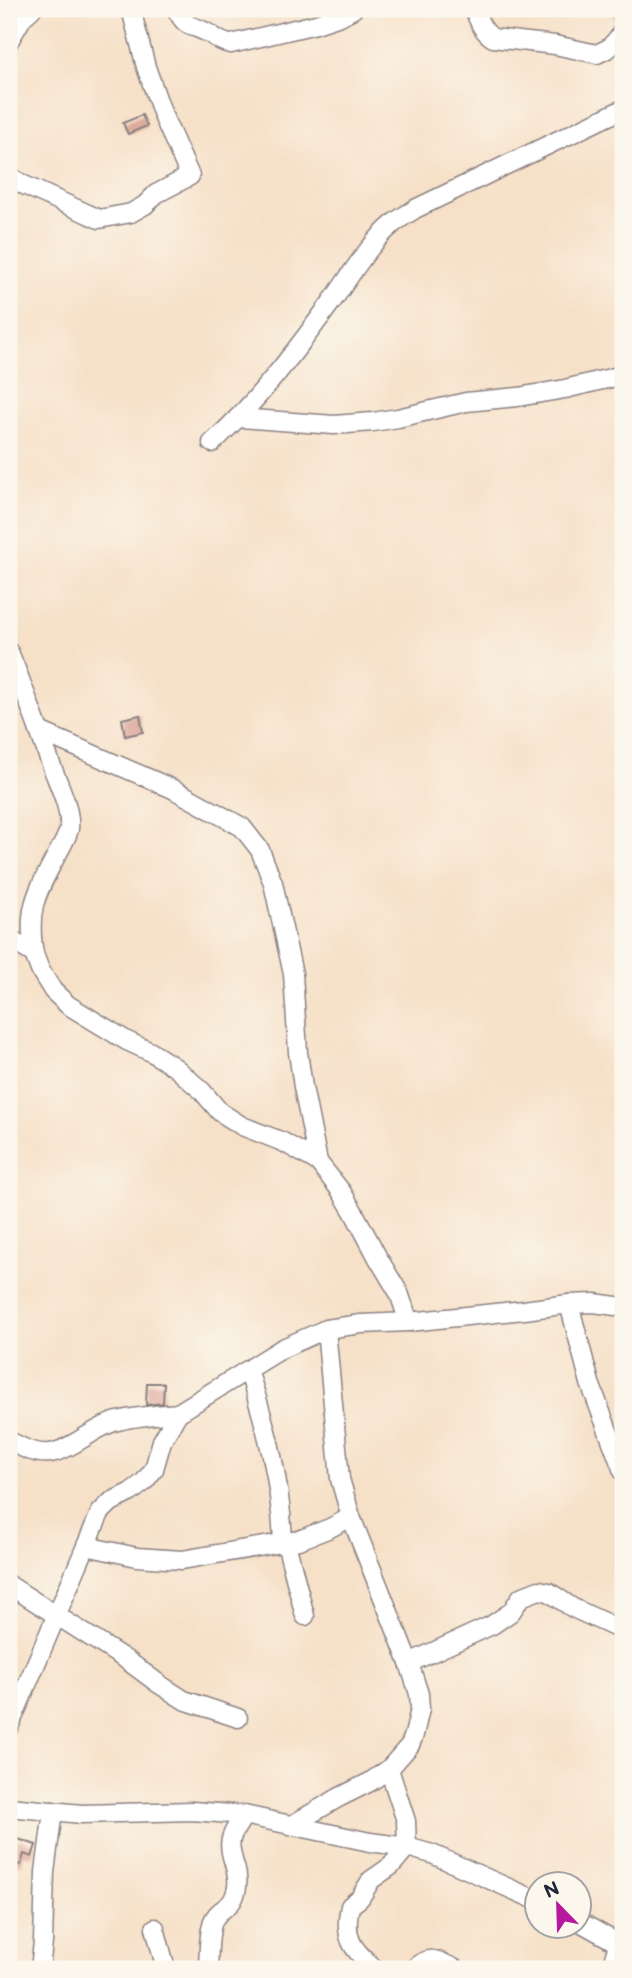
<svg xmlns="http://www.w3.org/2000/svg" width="632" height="1978" viewBox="0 0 632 1978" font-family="'Balsamiq Sans',sans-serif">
<rect width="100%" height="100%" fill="#fbf7ec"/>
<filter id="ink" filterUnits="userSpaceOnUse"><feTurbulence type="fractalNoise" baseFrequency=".0143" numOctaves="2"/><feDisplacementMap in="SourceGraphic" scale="14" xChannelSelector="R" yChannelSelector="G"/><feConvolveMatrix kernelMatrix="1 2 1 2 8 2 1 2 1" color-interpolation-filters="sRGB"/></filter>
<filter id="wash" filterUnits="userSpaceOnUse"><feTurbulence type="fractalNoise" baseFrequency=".00686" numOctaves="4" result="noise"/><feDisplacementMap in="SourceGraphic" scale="28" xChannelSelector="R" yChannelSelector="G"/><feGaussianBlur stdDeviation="1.57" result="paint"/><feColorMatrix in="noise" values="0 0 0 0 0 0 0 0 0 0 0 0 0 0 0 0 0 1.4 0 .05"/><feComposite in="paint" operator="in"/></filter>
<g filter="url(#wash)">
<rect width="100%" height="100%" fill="#f6e0c7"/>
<g id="blocks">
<g fill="#daa193">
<polygon points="142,115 147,126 128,134 123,123"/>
<polygon points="140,715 143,732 125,736 122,719"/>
<polygon points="147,1383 164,1383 163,1403 146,1405"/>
<polygon points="18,1839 36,1845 32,1857 24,1854 21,1865 10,1862"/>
</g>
</g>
</g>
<g filter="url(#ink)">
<use href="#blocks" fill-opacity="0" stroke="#8c8181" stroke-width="2"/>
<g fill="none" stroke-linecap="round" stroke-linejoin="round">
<defs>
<g id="minor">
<path d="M176,9c11,20 12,14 30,23 9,4 14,11 25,12l85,-20 24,-8 13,-7"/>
<path d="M474,9c5,12 8,22 19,29l62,7 42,9 12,-6 10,-11 4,-7"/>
<polyline points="620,9 623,19"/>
<polyline points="9,41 23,17 32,9"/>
<polyline points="9,176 24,185 99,219 131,213 145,205 156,194 190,176 164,118 146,67 131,9"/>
<polyline points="240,418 334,425 373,422 398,418 466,402 518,397 565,389 623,375"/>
<path d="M212,443c45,-41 82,-90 118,-139 20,-27 37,-58 63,-80 7,-6 15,-10 22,-15l208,-100"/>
<path d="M9,652c16,38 29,76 43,115 7,18 19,42 17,62 -2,9 -9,20 -14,29 -20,38 -28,52 -21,96"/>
<polyline points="39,731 173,789 242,827 260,850 273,883 293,974 298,1052 303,1087 318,1162"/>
<polyline points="9,939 34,954 40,970 53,991 68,1005 127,1041 151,1052 176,1068 202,1091 220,1112 242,1126 283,1142 318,1162 341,1191 353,1211 378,1258 399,1293 409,1322"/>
<polyline points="569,1304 590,1383 623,1471"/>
<path d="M248,1370c19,58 33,112 35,174"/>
<path d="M9,1441c12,6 27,14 41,12 21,-3 42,-24 64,-31 20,-6 43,-7 64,-9"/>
<polyline points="286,1543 305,1616"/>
<polyline points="86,1546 137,1557 182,1560 299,1540 330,1528 351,1517"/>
<polyline points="9,1585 128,1661 159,1684 184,1700 238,1718"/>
<polyline points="409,1663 492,1625 511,1612 521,1597 539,1590 549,1592 573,1608 623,1631"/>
<polyline points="9,1727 100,1513 111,1502 131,1492 144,1482 154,1469 162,1441 178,1413 283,1348 326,1329 361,1324 409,1322 524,1310 569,1304 594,1303 623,1307"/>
<polyline points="9,1807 82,1814 192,1811 244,1815 370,1842 407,1847 432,1854 538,1901"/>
<polyline points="290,1826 338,1798 370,1782 389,1769 410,1745 414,1735 420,1709 419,1694 409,1663 351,1517 340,1479 326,1329"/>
<polyline points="580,1922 623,1946"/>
<polyline points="155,1928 166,1969"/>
<polyline points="40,1969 43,1942 45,1872 53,1811"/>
<path d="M208,1969c1,-15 0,-34 5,-48 7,-16 20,-10 24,-34 3,-17 -10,-33 -6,-48 2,-9 9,-16 13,-24"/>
<path d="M375,1969c-23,-20 -32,-31 -25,-63l10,-8 11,-18 20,-14 16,-19 -1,-26 -17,-52"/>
<path d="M413,1969c17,-15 24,-9 42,0"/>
<polyline points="611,1969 618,1944"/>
</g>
</defs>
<use href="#minor" stroke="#8c8181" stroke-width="21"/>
<use href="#minor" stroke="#fff" stroke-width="18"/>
</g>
</g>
<rect width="632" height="1978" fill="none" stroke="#fbf7ec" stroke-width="35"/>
<g transform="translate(558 1905) rotate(337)"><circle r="33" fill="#fbf7ec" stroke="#a4a2a5" stroke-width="2"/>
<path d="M0-5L12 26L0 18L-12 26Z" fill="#b5179e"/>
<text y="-10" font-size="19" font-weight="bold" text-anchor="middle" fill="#22223b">N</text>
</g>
</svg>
